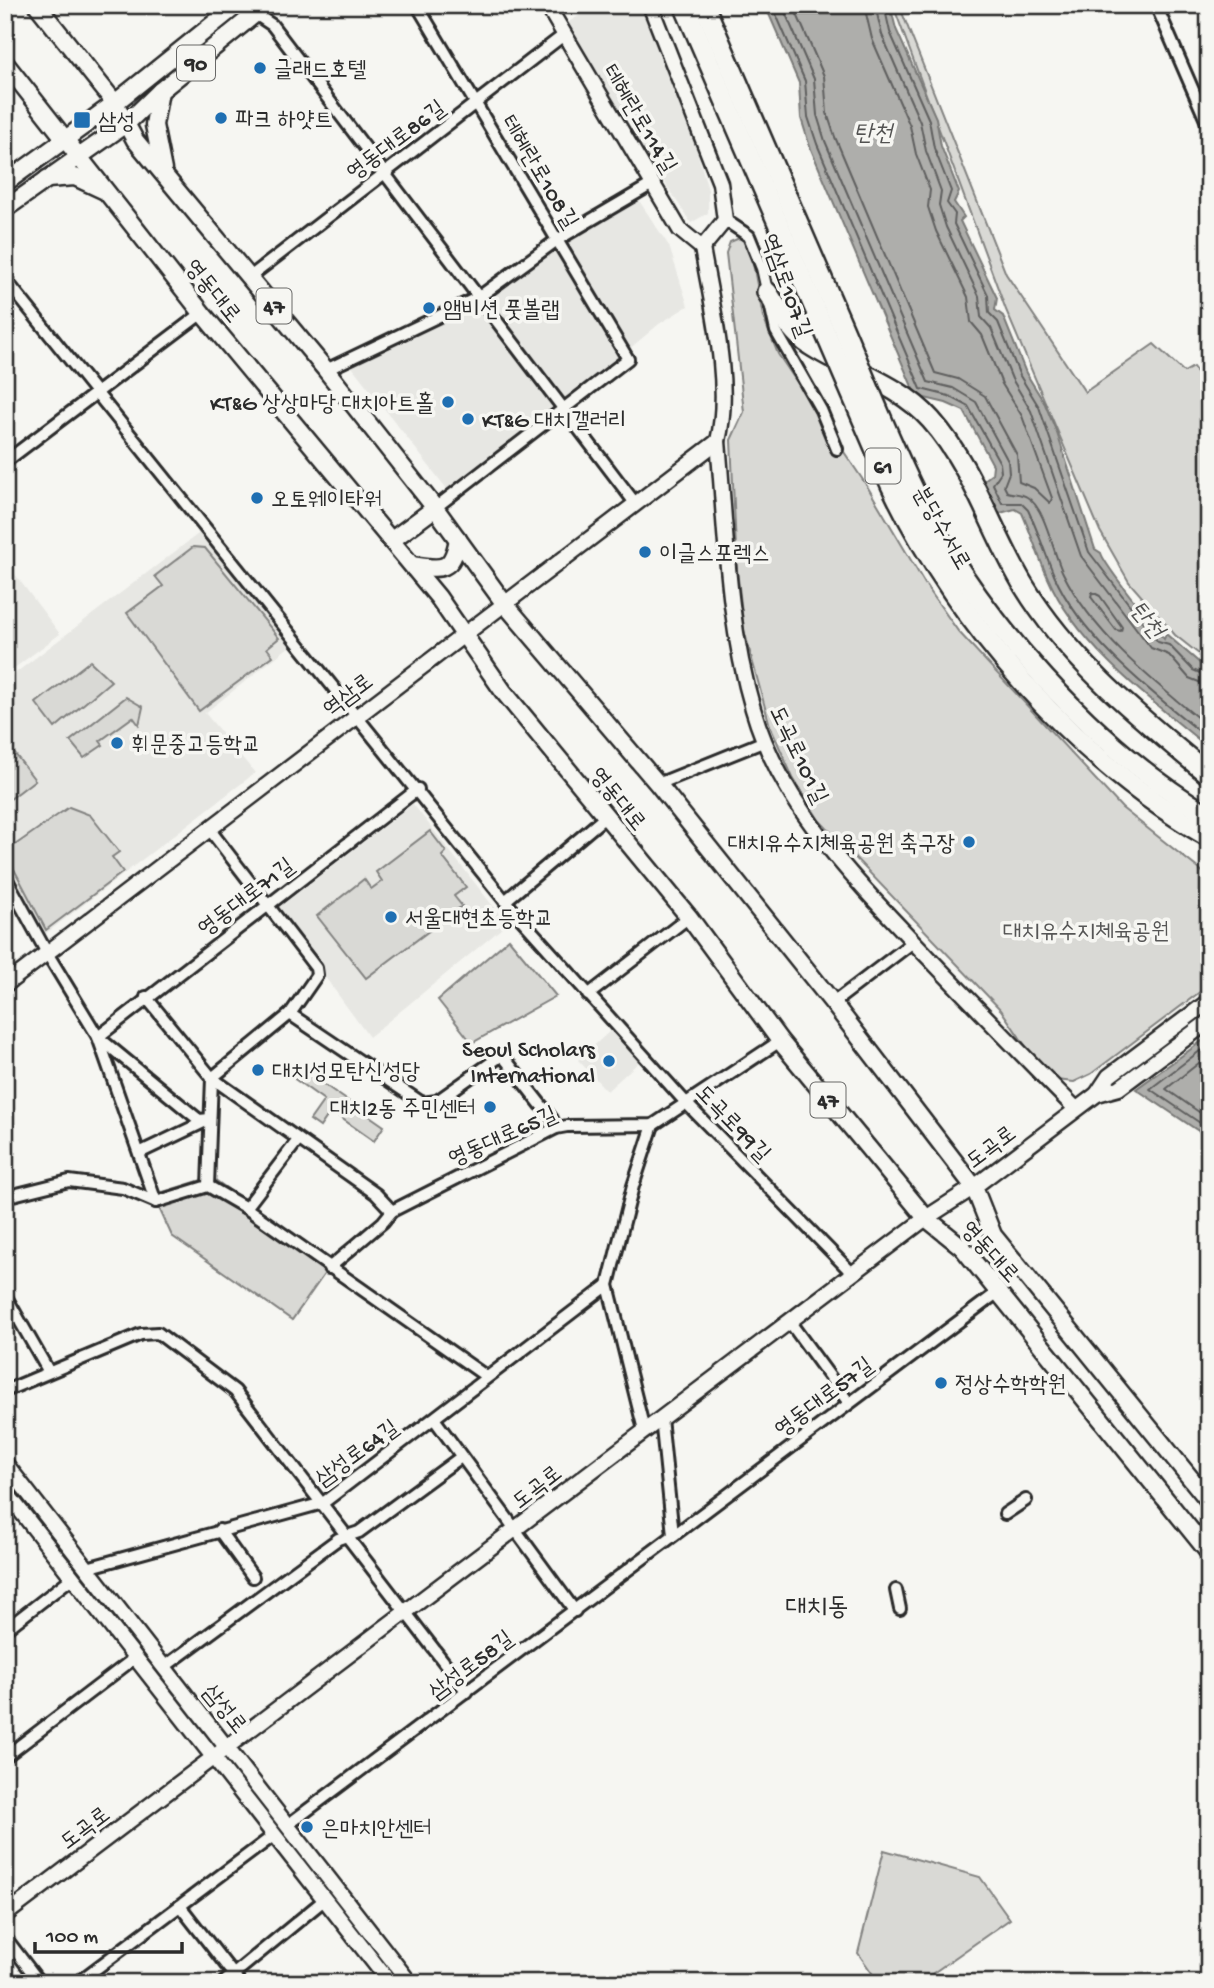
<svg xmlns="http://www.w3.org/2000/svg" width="1214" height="1988" viewBox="0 0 1214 1988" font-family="'Gochi Hand','Poor Story',sans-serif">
<rect width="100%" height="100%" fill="#f6f6f2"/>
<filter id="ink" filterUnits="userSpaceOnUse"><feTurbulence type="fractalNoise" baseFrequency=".0143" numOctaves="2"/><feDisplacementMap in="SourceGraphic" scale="14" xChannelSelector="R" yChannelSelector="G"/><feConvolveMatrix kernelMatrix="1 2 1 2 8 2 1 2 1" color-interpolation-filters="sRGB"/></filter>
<g filter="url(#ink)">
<g fill="#e7e7e3">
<polygon points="597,5 647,5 679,87 708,190 708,213 691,223 611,100 567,23"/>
<polygon points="638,199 669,246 688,306 659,324 628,350 565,246 567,240"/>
<polygon points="551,250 558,250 621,354 617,364 569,402 561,401 487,300"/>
<polygon points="473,309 481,313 551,404 551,412 447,489 349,363 462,310"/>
<polygon points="202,531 290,646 205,713 255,773 44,935 5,861 5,681"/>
<polygon points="5,561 60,634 5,675"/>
<polygon points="413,804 507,924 369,1037 276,910"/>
<polygon points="610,1031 639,1062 607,1091 578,1060"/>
</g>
<g fill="#d9d9d5" stroke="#828280" stroke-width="2">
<polygon points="893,5 899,5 1006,274 1085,392 1154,344 1184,372 1193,367 1209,388 1209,662 1175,635 1129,582 1100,531 1006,310"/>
<polygon points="742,237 749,242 763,317 778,354 867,486 925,584 958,631 1122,808 1209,877 1209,985 1091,1074 1074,1082 1056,1080 1029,1051 1001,1010 819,820 793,778 770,726 744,630 737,570 731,440 744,412 726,253 730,242"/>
<polygon points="193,547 205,548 279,638 267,648 273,656 199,711 127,613 163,586 155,576"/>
<polygon points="90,661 111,681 55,728 36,703"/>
<polygon points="126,697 143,707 139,725 133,717 100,741 103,745 84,758 70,741"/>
<polygon points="5,741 35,780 5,803"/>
<polygon points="69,807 90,815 119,852 112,857 123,872 46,930 5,852"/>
<polygon points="430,831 446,852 442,856 466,887 454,896 462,906 366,978 317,916 364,879 371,889 382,881 376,872"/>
<polygon points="509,939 556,996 472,1043 438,1000"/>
<polygon points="296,1065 384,1126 374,1141 331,1111 320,1127 310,1120 324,1100 289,1075"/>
<polygon points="211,1177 332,1263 292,1320 172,1236 153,1195"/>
<polygon points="884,1850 980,1877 1010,1919 919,1983 879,1983 858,1953"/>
</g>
<g fill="#aeaeab" stroke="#7a7a78" stroke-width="2">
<path d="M765,5h125l6,24 40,89 5,28 18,46 -5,10 10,15 -4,4 37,77 -2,12 8,6 23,57 19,31 12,29 38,116 6,4c4,14 50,69 63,86l2,-5 43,37v77c-56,-46 -132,-102 -161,-170 -10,-21 -16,-43 -26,-65l-7,-4 -15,4 -17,-32 9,-7 1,-9 -29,-54 -18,-8 -30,-7 -106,-249 -9,-29 -2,-35z"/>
<polygon points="1209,1036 1209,1138 1136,1089"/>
</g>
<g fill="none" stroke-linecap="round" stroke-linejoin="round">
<g stroke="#5f5f5e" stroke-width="2">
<path d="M772,5l33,76 3,36 9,27 104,245 28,7 19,10 32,57 1,9 -8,12 9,19h19l7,7c10,21 17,43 26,65 28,65 101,120 155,164"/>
<path d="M782,5l32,74 3,36 8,26 103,241 25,6 23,14 32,59 1,12 -5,13 3,6c6,2 14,1 20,5 19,11 26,57 36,76 31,63 92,110 146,154"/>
<polyline points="793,5 824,76 827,113 835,137 935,373 958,379 985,396 1017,455 1019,482 1034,488 1050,503 1052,498 1022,416 1002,384 982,335 971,322 968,297 936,231 928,207 930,190 916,154 910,126 872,39 864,5"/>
<polyline points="875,5 882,35 920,122 926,151 941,191 939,205 946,227 979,296 981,317 991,328 1012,379 1031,411 1081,556 1151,648 1169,655 1189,678 1209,686"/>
<polyline points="884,5 890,32 929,120 934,148 951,191 947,203 955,214 954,224 988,295 989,313 998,322 1020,376 1039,407 1089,552 1158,642 1169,645 1193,670 1209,677"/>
<polygon points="1092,592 1100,596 1122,627 1121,631 1116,630 1091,597"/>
<polyline points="1209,1044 1150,1089 1209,1129"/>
<polyline points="1209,1055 1166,1089 1209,1119"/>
</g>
<defs>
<g id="street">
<polyline points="417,5 628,359 435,508"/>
<polyline points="1156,5 1209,127"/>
<polyline points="257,15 272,25 635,503"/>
<polyline points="725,220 749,236 762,268 776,331 821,410 837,449"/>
<polyline points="250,277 565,34"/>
<polyline points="5,279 505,901 688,1105 853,1274"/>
<polyline points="326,370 479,297 557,240 654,183"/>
<polyline points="5,462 202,313"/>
<polyline points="658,784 765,741"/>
<polyline points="5,876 47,953 98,1037 156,1202"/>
<polyline points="505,901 605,817"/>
<polyline points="588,995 689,917"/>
<polyline points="146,997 212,1078 376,1194 392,1211"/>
<polyline points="833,1003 913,942"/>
<polyline points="290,1014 422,1103 437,1101 502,1055 552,1119 556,1128"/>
<polyline points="210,1119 199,1120 98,1037 418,789"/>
<polyline points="139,1153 208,1120"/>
<polyline points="208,1186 212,1078 290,1014 317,975 316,968 210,830"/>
<polyline points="5,1197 69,1181 123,1188 156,1202 208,1186 246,1208 487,1377"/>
<polyline points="246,1208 298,1140"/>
<polyline points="329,1268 383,1222 392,1211 556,1128 567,1126 653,1125 780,1041"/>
<polyline points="5,1295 49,1372"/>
<polyline points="789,1321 849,1403"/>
<polyline points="5,1391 141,1334 158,1333 235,1391 467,1692"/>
<polyline points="661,1418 673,1535"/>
<polyline points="435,1420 575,1611"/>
<polyline points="644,1430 608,1285 633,1186 653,1125"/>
<polyline points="1005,1514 1026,1500"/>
<polyline points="219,1530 253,1577"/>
<polyline points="87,1568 323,1503 608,1285"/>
<polyline points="896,1590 900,1609"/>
<polyline points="5,1630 73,1577"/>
<polyline points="163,1668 338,1539 359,1532 461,1457"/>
<polyline points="5,1757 136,1657"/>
<polyline points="289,1824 998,1292"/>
<polyline points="180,1906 240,1983"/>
<polyline points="5,1937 40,1983"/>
<polyline points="77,1983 273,1836"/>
<polyline points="223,1983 324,1900"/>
</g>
<g id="secondary">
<polyline points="547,5 680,230 702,248"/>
<polyline points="650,5 720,183 725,220 702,248"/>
<path d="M702,248c10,58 30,136 16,193 8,91 9,180 35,268 29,100 105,174 175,248 49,51 98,102 148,152"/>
<polyline points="5,985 718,441"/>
<polyline points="1097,1094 1109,1076 1209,1001"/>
<polyline points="5,1463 410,1983"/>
<polyline points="5,1491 390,1983"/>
<polyline points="5,1915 926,1218 974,1187 1097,1094 1119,1088 1209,1021"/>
</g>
<g id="primary">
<polyline points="37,5 115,103 135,140 326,370 435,508 504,603 658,784 833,1003 974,1187 993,1235 1209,1501"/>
<polyline points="5,63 202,313 438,597 503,691 689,917 780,1041 926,1218 962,1247 1209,1553"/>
<polyline points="160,91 154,125 163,170"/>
<polyline points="47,179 75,177 105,191"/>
<polyline points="5,183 115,103 237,5"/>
<polyline points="5,209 127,123 160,91 266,5"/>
<polyline points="392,540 435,508"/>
<path d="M412,565c30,5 40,7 46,-26"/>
<polyline points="1207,1983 1209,1982"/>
</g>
<path id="highway" d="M767,292c12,18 24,40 43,53 40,26 88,38 121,75 42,47 61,113 93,166 47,77 117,132 185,189"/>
</defs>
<use href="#street" stroke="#2b2b2b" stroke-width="16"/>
<use href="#secondary" stroke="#2b2b2b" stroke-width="19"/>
<use href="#primary" stroke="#2b2b2b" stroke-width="21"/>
<use href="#highway" stroke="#2b2b2b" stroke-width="24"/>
<use href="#street" stroke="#f6f6f2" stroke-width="10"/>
<use href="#secondary" stroke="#f6f6f2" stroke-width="14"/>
<use href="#primary" stroke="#f6f6f2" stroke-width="16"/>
<use href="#highway" stroke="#f6f6f2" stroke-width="19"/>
<defs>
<g id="highway-bridge">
<path d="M684,5l207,480c65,137 185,276 318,352"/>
<path d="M704,5c44,102 88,204 132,306 28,64 53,131 85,194 62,118 173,242 288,311"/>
</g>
</defs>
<use href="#highway-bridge" stroke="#2b2b2b" stroke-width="24" stroke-linecap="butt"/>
<use href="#highway-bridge" stroke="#f6f6f2" stroke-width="19"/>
</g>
</g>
<g fill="#1f6fb2" stroke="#f6f6f2" stroke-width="2.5">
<circle cx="260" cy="68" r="7"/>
<circle cx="221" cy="118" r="7"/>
<rect x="73" y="111" width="18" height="18" rx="3.5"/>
<circle cx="429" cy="308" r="7"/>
<circle cx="448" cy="402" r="7"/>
<circle cx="468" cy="419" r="7"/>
<circle cx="257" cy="498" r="7"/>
<circle cx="645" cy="552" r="7"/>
<circle cx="117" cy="743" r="7"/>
<circle cx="969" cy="842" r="7"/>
<circle cx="391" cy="917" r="7"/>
<circle cx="609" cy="1061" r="7"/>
<circle cx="258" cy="1070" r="7"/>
<circle cx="490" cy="1107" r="7"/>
<circle cx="941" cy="1383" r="7"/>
<circle cx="307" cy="1827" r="7"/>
</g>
<g text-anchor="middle" stroke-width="7" stroke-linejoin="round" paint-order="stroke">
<g fill="#f6f6f2" stroke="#686867" stroke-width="2">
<rect x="177" y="45.5" width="38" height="35" rx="5"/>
<rect x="256.5" y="288.5" width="35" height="35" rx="5"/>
<rect x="865.5" y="448.5" width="35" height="35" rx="5"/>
<rect x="810.5" y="1082.5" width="35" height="35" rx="5"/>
</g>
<g font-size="21" font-weight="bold" fill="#2b2b2b">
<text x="196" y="70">90</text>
<text x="274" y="313">47</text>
<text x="883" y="473">61</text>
<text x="828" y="1107">47</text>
</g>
<g font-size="23" fill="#2b2b2b" stroke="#f6f6f2" text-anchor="start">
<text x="274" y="76">글래드호텔</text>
<text x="235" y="126">파크 하얏트</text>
<text x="98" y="128">삼성</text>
<text x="443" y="316">앰비션 풋볼랩</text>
<text x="434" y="410" text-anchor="end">KT&amp;G 상상마당 대치아트홀</text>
<text x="482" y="427">KT&amp;G 대치갤러리</text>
<text x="271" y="506">오토웨이타워</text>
<text x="659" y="560">이글스포렉스</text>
<text x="131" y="751">휘문중고등학교</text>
<text x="955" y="850" text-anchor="end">대치유수지체육공원 축구장</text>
<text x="405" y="925">서울대현초등학교</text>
<text x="595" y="1056" text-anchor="end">Seoul Scholars<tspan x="595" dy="26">International</tspan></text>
<text x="272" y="1078">대치성모탄신성당</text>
<text x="476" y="1115" text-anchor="end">대치2동 주민센터</text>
<text x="955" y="1391">정상수학학원</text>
<text x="321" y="1835">은마치안센터</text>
</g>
<g font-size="23" fill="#2b2b2b" stroke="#f6f6f2">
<text transform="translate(641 118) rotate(59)" y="8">테헤란로114길</text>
<text transform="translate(395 139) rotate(-37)" y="8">영동대로86길</text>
<text transform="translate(541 171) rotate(59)" y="8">테헤란로108길</text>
<text transform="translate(788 285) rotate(70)" y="8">역삼로107길</text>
<text transform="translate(214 290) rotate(51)" y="8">영동대로</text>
<text transform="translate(943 527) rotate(60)" y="8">분당수서로</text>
<text transform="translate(347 694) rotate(-37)" y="8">역삼로</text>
<text transform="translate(800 754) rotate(64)" y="8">도곡로101길</text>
<text transform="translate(619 798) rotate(51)" y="8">영동대로</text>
<text transform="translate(245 896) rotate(-37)" y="8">영동대로71길</text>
<text transform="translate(734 1122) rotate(46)" y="8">도곡로99길</text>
<text transform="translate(502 1135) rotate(-24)" y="8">영동대로65길</text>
<text transform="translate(990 1146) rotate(-37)" y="8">도곡로</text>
<text transform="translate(991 1251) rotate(48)" y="8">영동대로</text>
<text transform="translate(823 1396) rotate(-37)" y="8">영동대로57길</text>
<text transform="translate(356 1452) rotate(-36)" y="8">삼성로64길</text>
<text transform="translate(536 1486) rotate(-38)" y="8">도곡로</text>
<text transform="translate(470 1664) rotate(-37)" y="8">삼성로58길</text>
<text transform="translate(226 1708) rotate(51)" y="8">삼성로</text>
<text transform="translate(84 1827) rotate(-37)" y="8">도곡로</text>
</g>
<g font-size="23" fill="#565656" stroke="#f6f6f2">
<text x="1086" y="938">대치유수지체육공원</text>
</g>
<g font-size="24" font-style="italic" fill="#525251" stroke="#f6f6f2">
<text x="873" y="140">탄천</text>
<text transform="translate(1148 619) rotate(50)" y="8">탄천</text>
</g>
<g font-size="26" fill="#2b2b2b" stroke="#f6f6f2">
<text x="817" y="1614">대치동</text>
</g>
</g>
<rect width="1214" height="1988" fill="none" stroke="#f6f6f2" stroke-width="28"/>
<rect x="14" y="14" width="1186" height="1960" fill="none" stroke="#2b2b2b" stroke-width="2.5" filter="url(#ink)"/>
<path d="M35 1942v10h147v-10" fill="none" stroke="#2b2b2b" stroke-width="3.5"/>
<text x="46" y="1942" font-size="21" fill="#2b2b2b" stroke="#f6f6f2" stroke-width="5" paint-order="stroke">100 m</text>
</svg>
